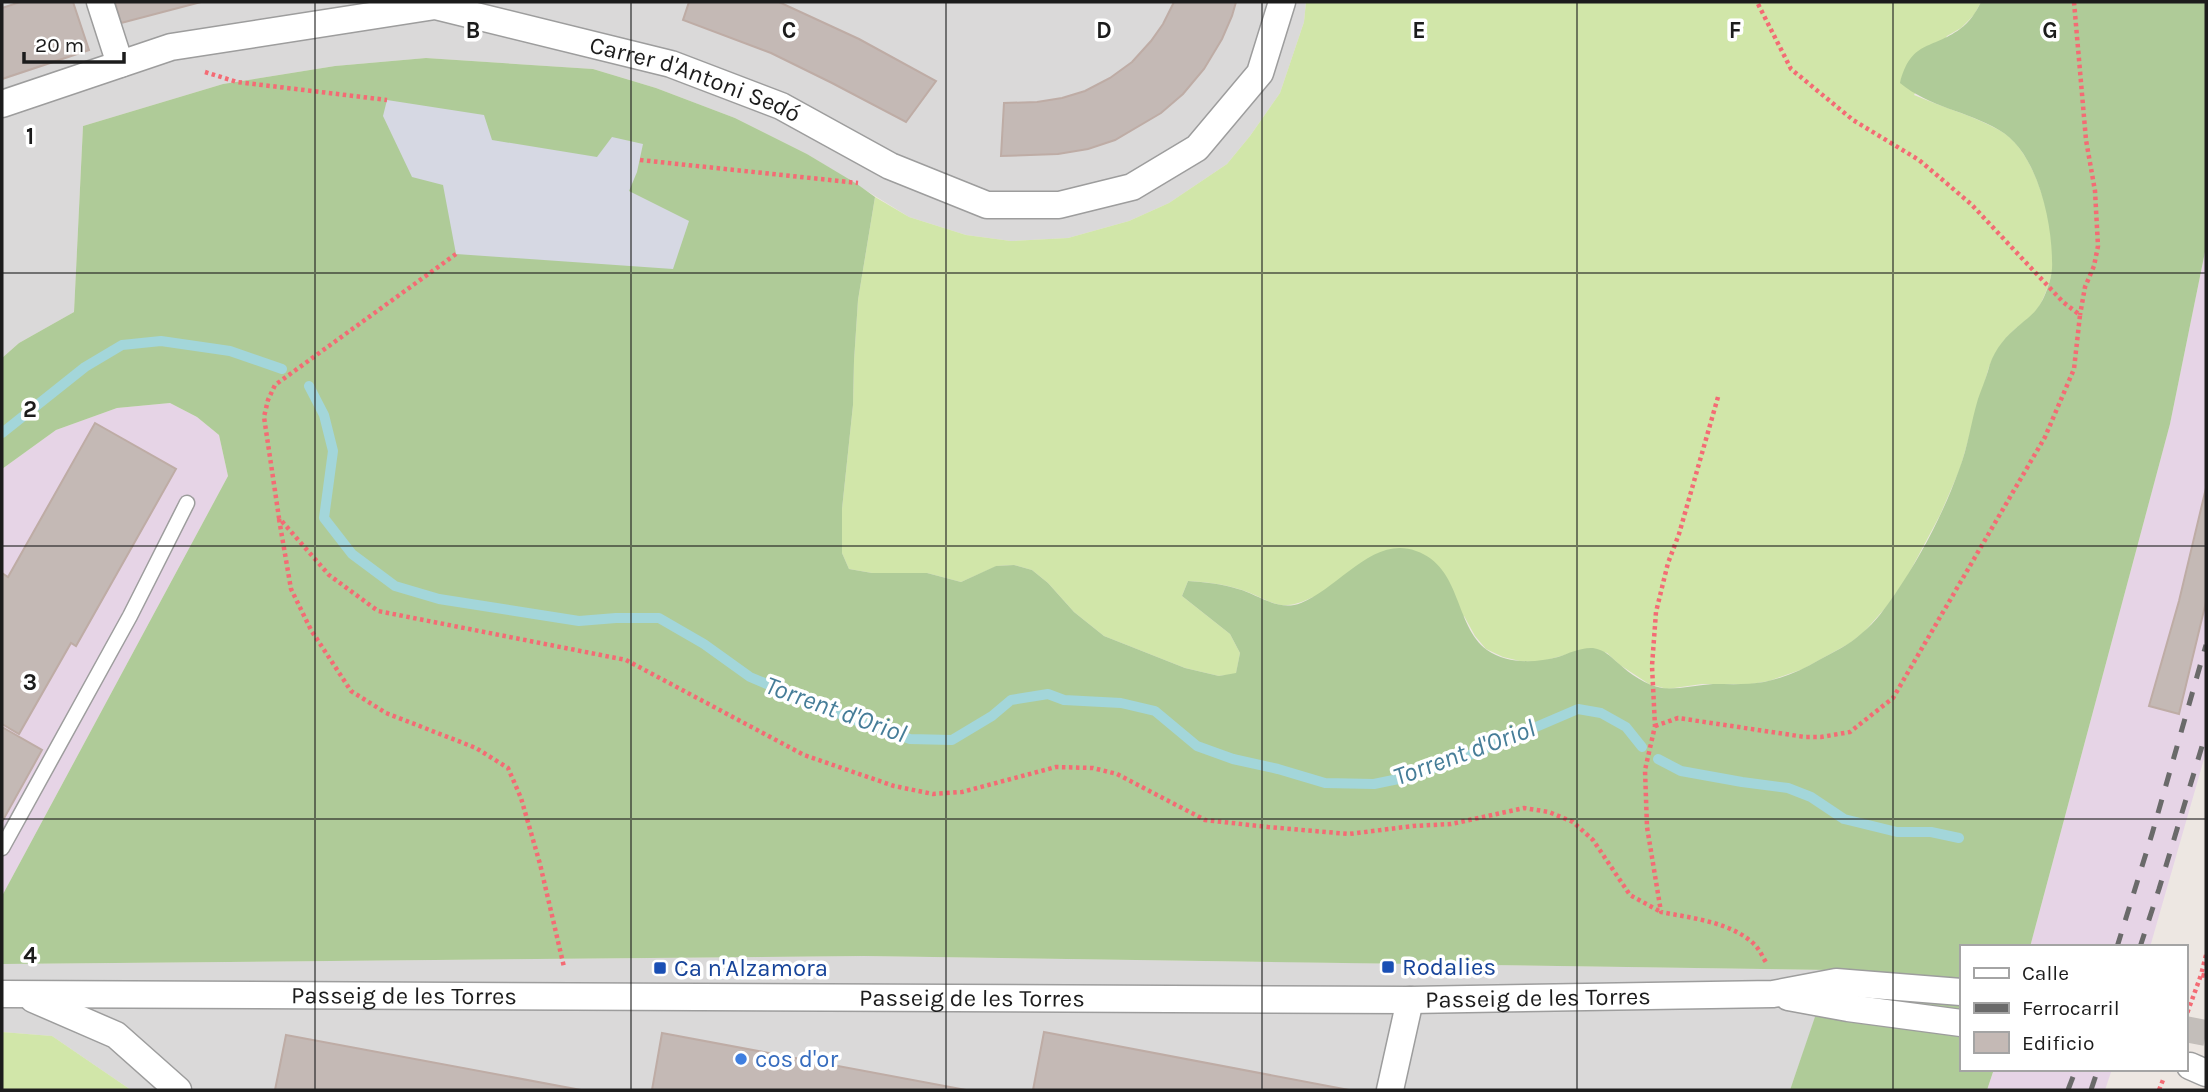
<svg xmlns="http://www.w3.org/2000/svg" width="2208" height="1092" viewBox="0 0 2208 1092" font-family="Karla,sans-serif">
<rect width="100%" height="100%" fill="#ede7e2"/>
<g fill="#dad9d9">
<polygon points="2,2 1306,2 1304,22 1280,93 1250,136 1227,164 1169,203 1129,221 1068,238 1011,241 966,235 909,217 807,154 735,118 656,88 593,69 426,58 335,66 223,84 83,126 74,312 19,343 2,358"/>
<polygon points="864,956 1832,970 1790,1090 131,1090 52,1036 2,1032 2,964"/>
</g>
<g fill="#e6d4e6">
<polygon points="2206,247 2206,752 2150,947 2030,947 2170,424"/>
<polygon points="170,403 197,417 219,435 228,476 2,896 2,469 56,430 117,408"/>
<polygon points="1994,1069 2112,1069 2105,1090 1987,1090"/>
</g>
<g fill="#d1e6a9">
<path d="M1306,2h675l-7,13 -13,13 -14,8 -33,59c28,12 58,20 85,35 37,19 56,96 54,135 -1,12 -6,25 -11,36 -8,17 -21,21 -33,34 -9,9 -15,20 -20,32l-29,102 -20,46 -33,62 -20,29 -23,26 -14,11 -47,26 -34,12 -17,3h-50l-35,5 -18,-5 -29,-19 -13,-12 -16,-5 -52,14 -19,-1 -17,-4 -17,-8 -11,-13 -11,-20 -151,-19c-35,17 -39,4 -71,-7 -18,-6 -36,-8 -54,-9l-6,15 48,38 10,19 -4,21 -17,2 -34,-8 -81,-32 -30,-24 -26,-29 -16,-13 -18,-5 -17,1 -36,16 -34,-9h-55l-23,-4 -7,-16v-44l11,-104 1,-44 4,-61 17,-103 34,20 57,18 45,6 57,-3 61,-17 40,-18 58,-39 23,-28 30,-43 24,-71z"/>
<polygon points="2,1032 52,1036 131,1090 2,1090"/>
</g>
<path fill="#afcb98" d="M1981,2h225v245l-36,177 -140,523h-69v122h33l-7,21h-197l41,-120 -967,-14 -862,8v-68l226,-420 -9,-41 -22,-18 -27,-14 -53,5 -61,22 -54,39v-111l17,-15 55,-31 9,-186 140,-42 112,-18 91,-8 167,11 63,19 79,30 72,36 50,30 18,13 -17,103 -4,61 -1,44 -11,104v44l7,16 23,4h55l34,9 35,-16 18,-1 18,5 16,13 26,29 30,24 81,32 34,8 17,-3 4,-20 -10,-19 -48,-38 6,-15c17,1 34,3 50,8 22,6 40,23 63,14 37,-14 72,-68 115,-52 46,16 38,74 71,99 20,14 48,13 71,7 11,-4 24,-10 35,-9 12,2 17,8 25,15 12,11 28,22 44,25 12,2 37,-3 51,-4 17,0 35,1 51,-2 20,-4 38,-12 55,-22 15,-8 30,-15 43,-27 14,-11 23,-25 33,-39 26,-38 48,-80 64,-124 9,-23 12,-48 19,-71 3,-9 7,-18 10,-28 4,-17 14,-31 27,-42 13,-12 21,-15 29,-32 5,-11 9,-24 8,-36 0,-40 -15,-110 -53,-131 -32,-19 -70,-23 -99,-47 11,-43 31,-33 60,-54 10,-7 16,-17 21,-27z"/>
<polygon fill="#d6d8e3" points="387,100 484,115 492,140 597,157 612,137 643,144 637,172 629,191 689,221 673,269 456,254 443,185 412,177 383,116"/>
<g fill="none" stroke-linecap="round" stroke-linejoin="round">
<g stroke="#a3d6da" stroke-width="10">
<polyline points="309,386 324,415 333,451 324,518 352,554 395,586 439,599 579,621 616,618 659,618 704,644 750,677 849,718 910,739 952,740 992,716 1011,700 1048,694 1064,700 1121,703 1155,711 1197,746 1233,759 1278,769 1325,783 1374,784 1408,777 1475,753 1578,709 1601,713 1626,727 1642,747"/>
<polyline points="2,433 85,367 122,345 161,341 230,351 282,369"/>
<polyline points="1658,759 1681,771 1742,782 1788,788 1811,797 1844,819 1897,832 1931,832 1959,838"/>
</g>
</g>
<g fill="#c4b9b5" stroke="#beaca5" stroke-width="2">
<polygon points="20,2 73,2 89,50 2,79 2,8"/>
<polygon points="115,2 201,2 121,23"/>
<polygon points="689,2 779,2 859,39 936,81 906,122 832,83 771,53 683,20"/>
<polygon points="1174,2 1236,2 1232,16 1222,39 1204,69 1183,94 1161,113 1115,140 1088,149 1058,154 1001,156 1004,103 1037,102 1062,98 1085,91 1110,78 1132,62 1151,41 1163,24"/>
<polygon points="95,423 176,469 76,646 71,643 19,734 2,724 2,573 8,577"/>
<polygon points="2206,488 2206,602 2179,714 2149,706 2179,601"/>
<polygon points="2,727 42,750 2,822"/>
<polygon points="1044,1032 1349,1090 1033,1090"/>
<polygon points="662,1033 966,1090 652,1090"/>
<polygon points="286,1035 581,1090 275,1090"/>
</g>
<g fill="none" stroke-linecap="round" stroke-linejoin="round">
<polyline stroke="#c3beba" stroke-width="26" stroke-dasharray="26 13" stroke-linecap="butt" points="2185,1029 2206,1033"/>
<defs>
<polyline id="lane" points="2,848 130,616 187,503"/>
<g id="street">
<polyline points="100,2 120,64"/>
<path id="s1" d="M2,104l169,-57 264,-41 236,58 110,42 109,60 97,39h72l73,-18 65,-39 63,-75 22,-71"/>
<path id="s2" d="M2,994l1408,6 363,-6 63,-12 125,10"/>
<polyline points="1788,997 1848,1008 1961,1023"/>
<polyline points="33,999 116,1035 178,1090"/>
<polyline points="2190,1066 2206,1073"/>
<polyline points="1390,1090 1410,1000"/>
</g>
</defs>
<use href="#lane" stroke="#9d9d9d" stroke-width="17"/>
<use href="#street" stroke="#9d9d9d" stroke-width="29"/>
<g stroke="#f46b74" stroke-width="4.5" stroke-dasharray="3.5 3.5" stroke-linecap="butt">
<polyline points="2074,2 2086,140 2095,191 2098,246 2094,266 2085,287 2080,315"/>
<polyline points="205,72 237,82 387,100"/>
<polyline points="640,160 858,183"/>
<polyline points="456,254 275,385 268,400 264,417 279,518 329,575 378,611 626,660 804,755 894,786 933,794 962,792 1056,767 1093,768 1117,774 1205,820 1268,827 1349,834 1413,826 1451,824 1524,808 1549,812 1573,822 1593,840 1630,895 1661,912"/>
<path d="M1718,397l-39,137 -11,29 -12,49 -4,54 3,60 -10,44 2,57 14,85c30,6 71,10 94,33 5,5 8,13 12,19"/>
<polyline points="279,519 291,589 311,630 351,691 386,713 476,748 508,768 521,798 540,864 564,967"/>
<polyline points="1655,726 1678,718 1805,737 1821,737 1850,732 1893,698 2045,437 2074,369 2080,315 2063,302 1971,204 1919,160 1853,120 1791,69 1757,2"/>
<polyline points="2206,955 2201,975 2206,976"/>
<polyline points="2185,1019 2201,975"/>
<polyline points="2159,1090 2163,1080"/>
</g>
<use href="#lane" stroke="#fff" stroke-width="14"/>
<use href="#street" stroke="#fff" stroke-width="26"/>
<g stroke="#6a6a6a" stroke-width="5" stroke-dasharray="14 14" stroke-linecap="butt">
<polyline points="2117,947 2152,834 2206,645"/>
<polyline points="2140,947 2159,889 2206,733"/>
<polyline points="2068,1090 2076,1069"/>
<polyline points="2091,1090 2098,1069"/>
</g>
</g>
<path fill="none" stroke="#1c1c1c" stroke-width="2" stroke-opacity="0.55" d="M315,2v1088M631,2v1088M946,2v1088M1262,2v1088M1577,2v1088M1893,2v1088M2,273h2204M2,546h2204M2,819h2204"/>
<g fill="#1a4fb4" stroke="#fff" stroke-width="2.5">
<rect x="1381" y="960" width="14" height="14" rx="3.5"/>
<rect x="653" y="961" width="14" height="14" rx="3.5"/>
</g>
<circle fill="#3f7fe0" stroke="#fff" stroke-width="2.5" cx="741" cy="1059" r="7"/>
<g text-anchor="middle" stroke-width="7" stroke-linejoin="round" paint-order="stroke">
<g font-size="24" fill="#1c1c1c" stroke="#fff">
<text dy="8" stroke="none"><textPath href="#s1" startOffset="716">Carrer d'Antoni Sedó</textPath></text>
<text dy="8" stroke="none"><textPath href="#s2" startOffset="402">Passeig de les Torres</textPath></text>
<text dy="8" stroke="none"><textPath href="#s2" startOffset="970">Passeig de les Torres</textPath></text>
<text dy="8" stroke="none"><textPath href="#s2" startOffset="1536">Passeig de les Torres</textPath></text>
</g>
<g font-size="24" fill="#164399" stroke="#fff" text-anchor="start">
<text x="1402" y="975">Rodalies</text>
<text x="674" y="976">Ca n'Alzamora</text>
</g>
<g font-size="24" fill="#366cbe" stroke="#fff" text-anchor="start">
<text x="755" y="1067">cos d'or</text>
</g>
<g font-size="26" font-style="italic" fill="#467d98" stroke="#fff">
<text transform="translate(836 709) rotate(20)" y="9">Torrent d'Oriol</text>
<text transform="translate(1464 752) rotate(-20)" y="9">Torrent d'Oriol</text>
</g>
</g>
<g font-size="23" text-anchor="middle" font-weight="bold" fill="#1c1c1c" stroke="#fff" stroke-width="7" stroke-linejoin="round" paint-order="stroke">
<text x="473" y="38">B</text>
<text x="789" y="38">C</text>
<text x="1104" y="38">D</text>
<text x="1419" y="38">E</text>
<text x="1735" y="38">F</text>
<text x="2050" y="38">G</text>
<text x="30" y="144">1</text>
<text x="30" y="417">2</text>
<text x="30" y="690">3</text>
<text x="30" y="963">4</text>
</g>
<rect width="2208" height="1092" fill="none" stroke="#1c1c1c" stroke-width="7"/>
<rect x="1960" y="945" width="228" height="126" fill="#ffffff" stroke="#a4a4a4" stroke-width="2"/>
<rect x="1974" y="968" width="35" height="10" fill="#ffffff" stroke="#a4a4a4" stroke-width="2"/>
<text x="2022" y="980" font-size="21" fill="#1c1c1c">Calle</text>
<rect x="1974" y="1003" width="35" height="10" fill="#6a6a6a" stroke="#a4a4a4" stroke-width="2"/>
<text x="2022" y="1015" font-size="21" fill="#1c1c1c">Ferrocarril</text>
<rect x="1974" y="1032" width="35" height="21" fill="#c4b9b5" stroke="#a4a4a4" stroke-width="2"/>
<text x="2022" y="1050" font-size="21" fill="#1c1c1c">Edificio</text>
<path d="M24 52v10h100v-10" fill="none" stroke="#1c1c1c" stroke-width="3.5"/>
<text x="35" y="52" font-size="21" fill="#1c1c1c" stroke="#ffffff" stroke-width="5" paint-order="stroke">20 m</text>
</svg>
